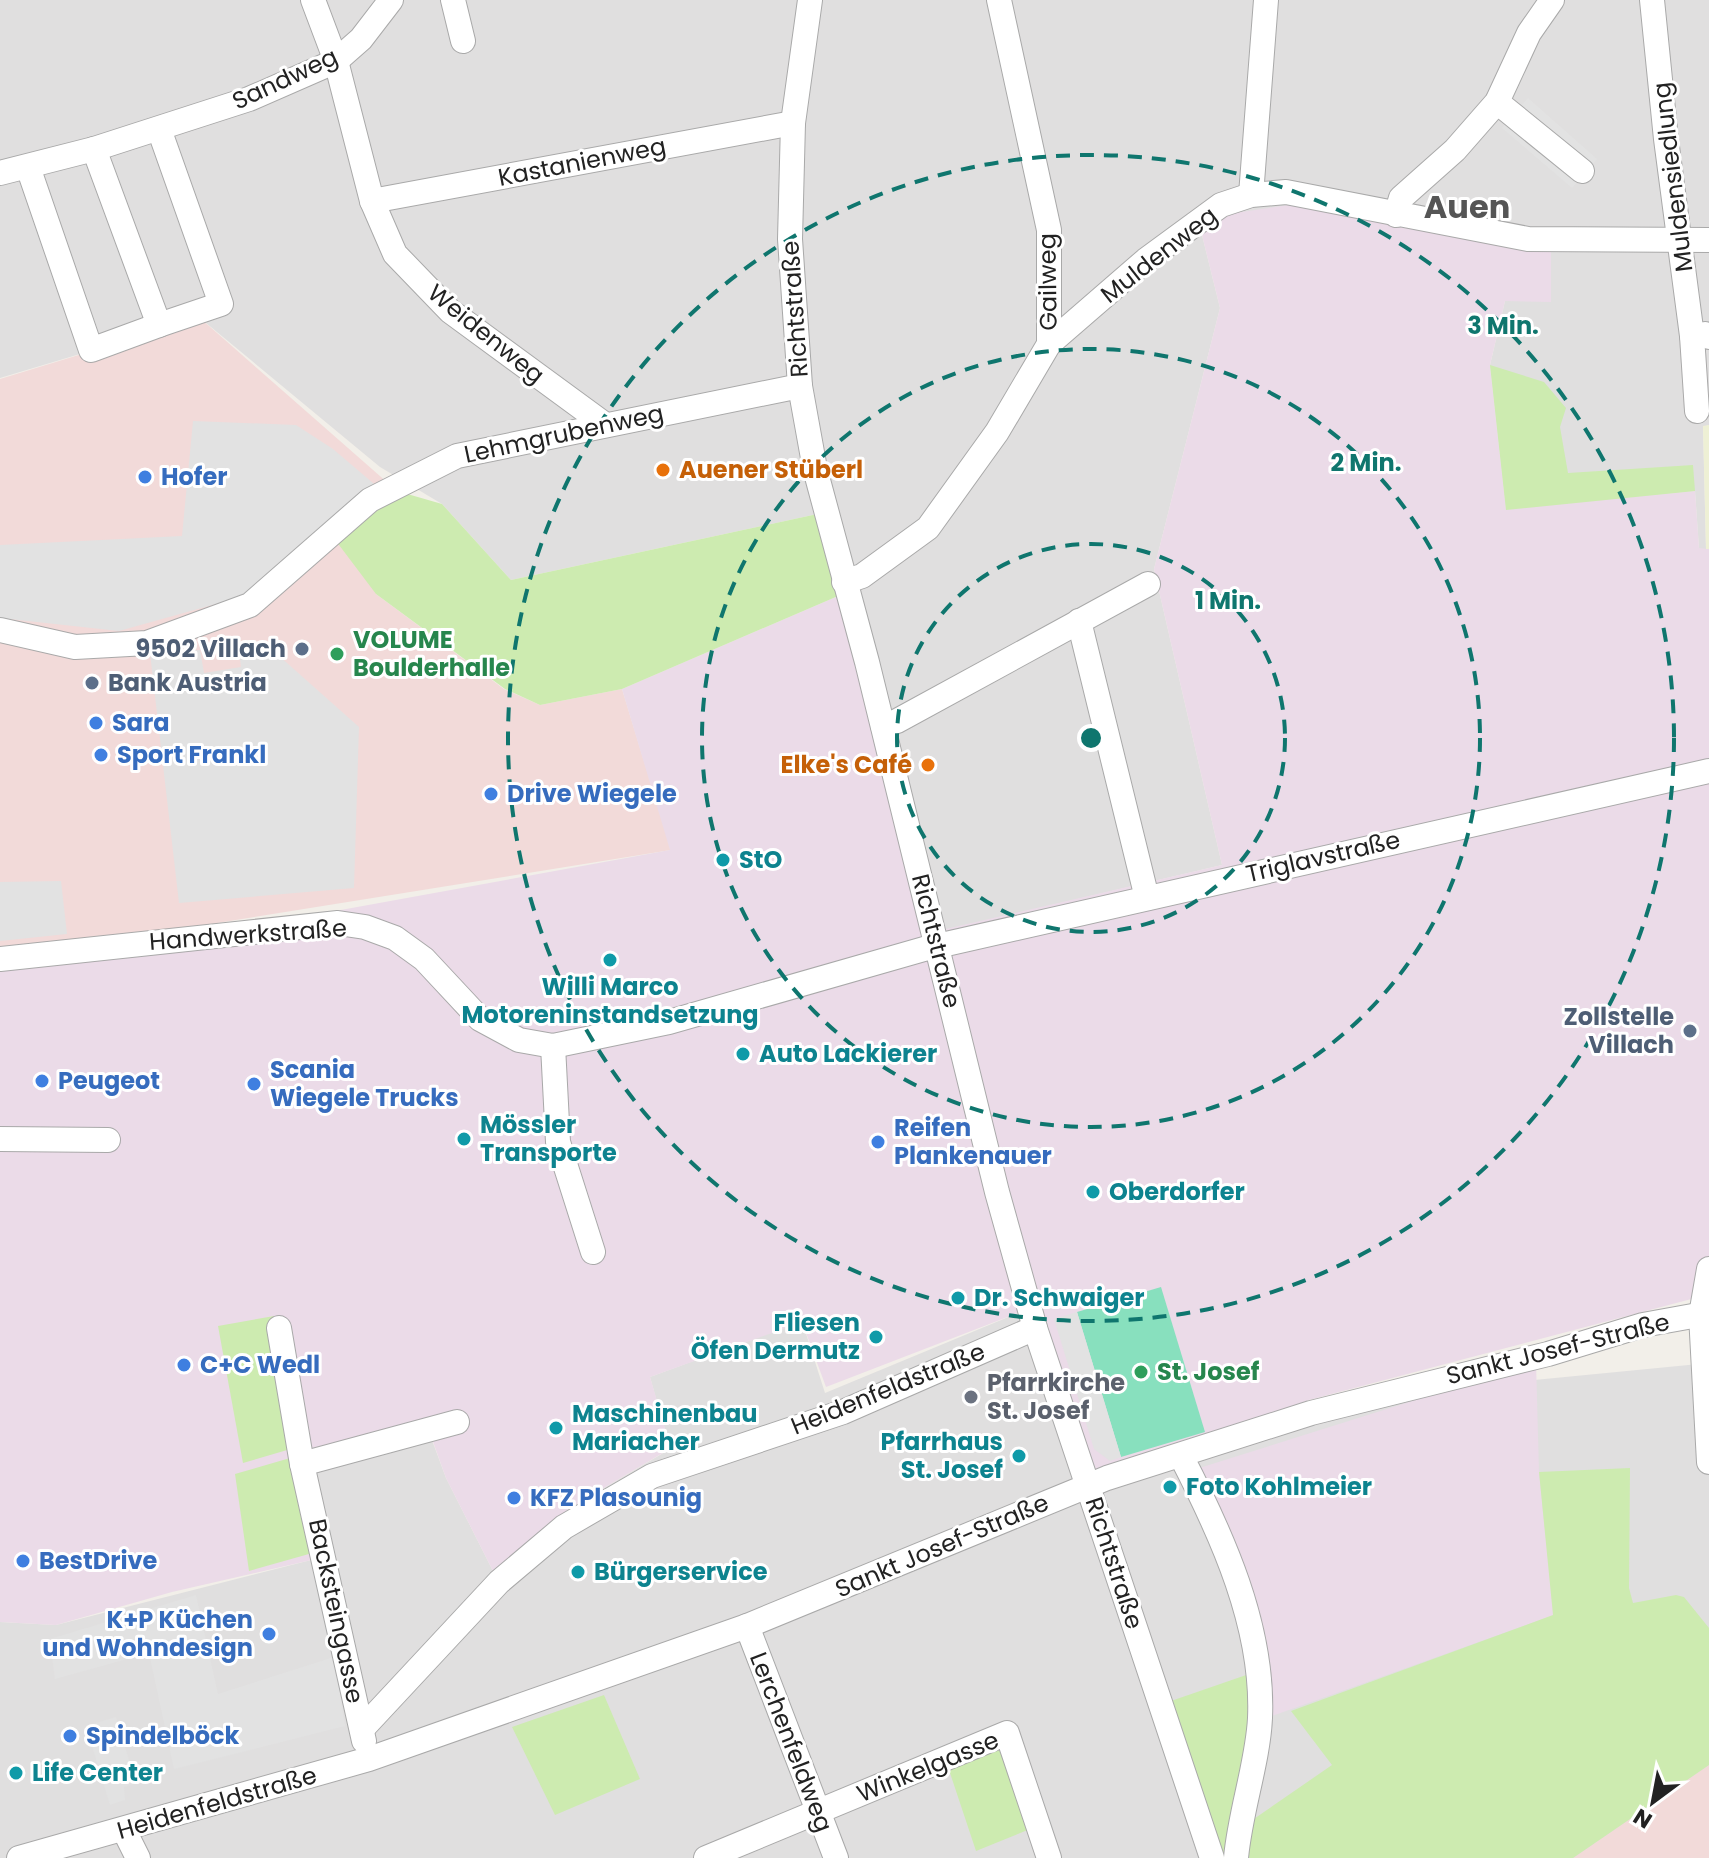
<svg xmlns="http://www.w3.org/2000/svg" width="1709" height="1858" viewBox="0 0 1709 1858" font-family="Poppins,sans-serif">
<rect width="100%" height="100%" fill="#f2efe9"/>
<g fill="#e0dfdf">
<polygon points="0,0 1709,0 1709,425 1703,427 1706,549 1699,549 1695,491 1506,510 1490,365 1505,301 1202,235 1220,308 1154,569 1222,865 946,930 822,513 511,580 442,504 380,467 200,318 0,378"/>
<polygon points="1040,1304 1095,1480 1309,1402 1709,1363 1709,1858 0,1858 0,1622 56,1625 319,1558 300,1461 426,1424 446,1478 495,1575 567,1510 670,1449 650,1377 802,1321 825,1393"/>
</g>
<g fill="#f2dad9">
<polygon points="200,318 397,491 376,594 504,689 540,705 622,689 671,850 0,958 0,379"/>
<polygon points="1709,1765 1709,1858 1573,1858"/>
</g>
<g fill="#ebdbe8">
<polygon points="1288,205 1551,245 1551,302 1505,301 1490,365 1506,509 1695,491 1699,548 1709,549 1709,1279 1699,1297 1309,1400 1095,1479 1041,1304 826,1387 802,1322 650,1377 671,1448 567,1510 495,1575 446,1478 427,1425 300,1461 320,1558 172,1592 56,1625 0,1622 0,972 670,850 622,689 845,593 946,929 1222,865 1154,569 1220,308 1202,235 1228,214"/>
<polygon points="1536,1362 1539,1472 1554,1615 1264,1719 1265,1675 1193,1470"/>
</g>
<polygon fill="#eef0d5" points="1709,425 1709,549 1706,549 1703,426"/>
<g fill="#cdebb0">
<polygon points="1490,365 1544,382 1566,408 1560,427 1568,473 1693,465 1695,491 1506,510"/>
<polygon points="397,491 442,504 511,580 822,513 845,593 622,689 540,705 505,689 376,594 336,541"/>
<polygon points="274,1316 294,1448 243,1463 218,1326"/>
<polygon points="297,1456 316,1552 249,1571 235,1474"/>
<polygon points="1630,1468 1629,1588 1633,1603 1676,1595 1684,1597 1709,1628 1709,1765 1573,1858 1242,1858 1245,1825 1332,1765 1291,1711 1553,1615 1539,1472"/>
<polygon points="1252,1673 1254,1697 1230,1858 1223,1858 1171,1701"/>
<polygon points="604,1695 640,1779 555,1815 512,1727"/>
<polygon points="995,1749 1001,1751 1030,1829 976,1851 948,1767"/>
</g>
<polygon fill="#88e0be" points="1161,1287 1205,1432 1121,1457 1077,1312"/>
<g fill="#e2e2e2">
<polygon points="1528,98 1597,159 1572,188 1502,128"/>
<polygon points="193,421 296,425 333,449 380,489 248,595 119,631 0,618 0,545 182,536"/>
<polygon points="269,647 359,727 354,888 179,903 150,653 200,650 204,673 241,667 239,650"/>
<polygon points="61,881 67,934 0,941 0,882"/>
<polygon points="1077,1312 1121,1457 1110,1461 1094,1449 1054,1319"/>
<polygon points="196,1595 218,1694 334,1657 345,1726 174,1769 149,1653 55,1679 50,1639"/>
<polygon points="116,1717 136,1783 124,1787 125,1800 110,1805 86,1726"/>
</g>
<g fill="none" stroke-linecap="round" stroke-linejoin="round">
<defs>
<g id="minor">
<polyline points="313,0 336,61 372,201 395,254 450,311 604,424"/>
<polyline points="453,0 463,41"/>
<polyline points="810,0 793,123 790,239 800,386 815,469 867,662 997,1192 1035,1328 1212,1858"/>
<polyline points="1652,0 1666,139 1692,336 1705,334 1709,337"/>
<polyline points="1497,102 1582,171"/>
<polyline points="94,149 159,325 221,304 159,129"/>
<polyline points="28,167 91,350 159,325"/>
<polyline points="0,173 94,149 249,99 336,61 361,39 391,0"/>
<polyline points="1251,195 1266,0"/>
<polyline points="372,201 793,123"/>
<polyline points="1396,215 1401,198 1455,150 1497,102 1529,33 1552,0"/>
<polyline points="1692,336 1697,411"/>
<polyline points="1049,344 1146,260 1221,205 1251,195 1286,192 1528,239 1709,240"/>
<polyline points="844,582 862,576 928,528 997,432 1049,344 1049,230 999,0"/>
<polyline points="1079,621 1147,898"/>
<polyline points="0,630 75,647 147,643 250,605 370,500 457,456 800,386"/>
<polyline points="883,726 897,721 1148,584"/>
<polyline points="0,959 338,923 365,927 395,938 424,959 480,1019 519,1040 553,1046 669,1022 924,949 1709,771"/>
<polyline points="553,1046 558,1142 593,1252"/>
<polyline points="0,1139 108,1140"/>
<polyline points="1709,1269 1701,1315 1709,1462"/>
<polyline points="279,1328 302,1464 364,1741"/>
<path d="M1181,1456c41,79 83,171 79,262 -2,44 -20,94 -24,140"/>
<polyline points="302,1464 457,1422"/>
<polyline points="747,1626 836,1858"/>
<polyline points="362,1729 499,1582 564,1527 652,1476 843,1412 1035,1328"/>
<polyline points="124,1830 138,1858"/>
<polyline points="19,1858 369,1759 747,1626 1107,1478 1311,1413 1548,1354 1643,1325 1709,1313"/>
<polyline points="706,1858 1007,1733 1049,1858"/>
</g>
</defs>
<use href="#minor" stroke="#a9a9a9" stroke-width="26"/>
<use href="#minor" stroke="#fff" stroke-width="24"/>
</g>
<g fill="none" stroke="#0f766e" stroke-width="4" stroke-dasharray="14 10">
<circle cx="1091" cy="738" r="194"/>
<circle cx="1091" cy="738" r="389"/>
<circle cx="1091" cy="738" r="583"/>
</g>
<g fill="#e8710a" stroke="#fff" stroke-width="3">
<circle cx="663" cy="470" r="8"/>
<circle cx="928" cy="765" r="8"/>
</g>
<g fill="#3f7fe0" stroke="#fff" stroke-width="3">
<circle cx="145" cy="477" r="8"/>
<circle cx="96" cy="723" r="8"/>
<circle cx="101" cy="755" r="8"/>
<circle cx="491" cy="794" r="8"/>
<circle cx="42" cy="1081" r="8"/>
<circle cx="254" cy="1084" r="8"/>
<circle cx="878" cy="1142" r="8"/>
<circle cx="184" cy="1365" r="8"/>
<circle cx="514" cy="1498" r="8"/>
<circle cx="23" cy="1561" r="8"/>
<circle cx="269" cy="1634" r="8"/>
<circle cx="70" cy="1736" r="8"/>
</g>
<g fill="#5c6f8a" stroke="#fff" stroke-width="3">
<circle cx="302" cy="649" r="8"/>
<circle cx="92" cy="683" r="8"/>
<circle cx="1690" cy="1031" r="8"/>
</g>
<g fill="#2e9e5b" stroke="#fff" stroke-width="3">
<circle cx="337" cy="654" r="8"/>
<circle cx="1141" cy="1372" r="8"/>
</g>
<g fill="#0f9aa8" stroke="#fff" stroke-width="3">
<circle cx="723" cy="860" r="8"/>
<circle cx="610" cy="960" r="8"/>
<circle cx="743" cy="1054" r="8"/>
<circle cx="464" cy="1139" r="8"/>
<circle cx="1093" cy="1192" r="8"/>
<circle cx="958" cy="1298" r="8"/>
<circle cx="876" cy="1337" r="8"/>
<circle cx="556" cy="1428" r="8"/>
<circle cx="1019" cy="1456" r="8"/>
<circle cx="1170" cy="1487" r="8"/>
<circle cx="578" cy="1572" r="8"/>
<circle cx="16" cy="1773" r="8"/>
</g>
<circle fill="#6b7280" stroke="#fff" stroke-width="3" cx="971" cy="1397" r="8"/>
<g text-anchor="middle" stroke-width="6" stroke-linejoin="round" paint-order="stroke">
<g font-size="24" fill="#222" stroke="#fff">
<text transform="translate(285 79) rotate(-25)" y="8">Sandweg</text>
<text transform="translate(582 162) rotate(-11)" y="8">Kastanienweg</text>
<text transform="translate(1673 177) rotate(-97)" y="8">Muldensiedlung</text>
<text transform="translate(1159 255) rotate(-38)" y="8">Muldenweg</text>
<text transform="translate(1048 282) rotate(-91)" y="8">Gailweg</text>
<text transform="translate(795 309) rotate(-94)" y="8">Richtstraße</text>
<text transform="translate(486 334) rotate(39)" y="8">Weidenweg</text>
<text transform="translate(564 434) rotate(-12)" y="8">Lehmgrubenweg</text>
<text transform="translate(1323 857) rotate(-13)" y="8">Triglavstraße</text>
<text transform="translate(248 935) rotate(-4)" y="8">Handwerkstraße</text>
<text transform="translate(936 941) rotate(76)" y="8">Richtstraße</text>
<text transform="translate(1558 1349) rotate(-14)" y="8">Sankt Josef-Straße</text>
<text transform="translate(888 1389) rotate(-22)" y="8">Heidenfeldstraße</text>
<text transform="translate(942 1546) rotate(-23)" y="8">Sankt Josef-Straße</text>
<text transform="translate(1114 1563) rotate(72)" y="8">Richtstraße</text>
<text transform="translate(336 1611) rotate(78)" y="8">Backsteingasse</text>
<text transform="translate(791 1742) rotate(69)" y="8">Lerchenfeldweg</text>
<text transform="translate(928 1767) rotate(-22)" y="8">Winkelgasse</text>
<text transform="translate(217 1803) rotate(-16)" y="8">Heidenfeldstraße</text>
</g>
<g font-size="24" font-weight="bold" fill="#c56008" stroke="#fff" text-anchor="start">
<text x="679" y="478">Auener Stüberl</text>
<text x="912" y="773" text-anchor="end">Elke's Café</text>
</g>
<g font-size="24" font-weight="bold" fill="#366cbe" stroke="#fff" text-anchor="start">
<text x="161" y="485">Hofer</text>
<text x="112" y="731">Sara</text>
<text x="117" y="763">Sport Frankl</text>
<text x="507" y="802">Drive Wiegele</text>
<text x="270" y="1078">Scania<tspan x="270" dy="28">Wiegele Trucks</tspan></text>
<text x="58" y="1089">Peugeot</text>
<text x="894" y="1136">Reifen<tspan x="894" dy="28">Plankenauer</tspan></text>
<text x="200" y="1373">C+C Wedl</text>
<text x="530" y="1506">KFZ Plasounig</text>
<text x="39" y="1569">BestDrive</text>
<text x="253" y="1628" text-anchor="end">K+P Küchen<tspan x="253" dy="28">und Wohndesign</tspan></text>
<text x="86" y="1744">Spindelböck</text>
</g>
<g font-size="24" font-weight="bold" fill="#27864d" stroke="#fff" text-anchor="start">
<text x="353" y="648">VOLUME<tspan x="353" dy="28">Boulderhalle</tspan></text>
<text x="1157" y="1380">St. Josef</text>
</g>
<g font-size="24" font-weight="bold" fill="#4e5e75" stroke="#fff" text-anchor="end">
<text x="286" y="657">9502 Villach</text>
<text x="108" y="691" text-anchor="start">Bank Austria</text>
<text x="1674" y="1025">Zollstelle<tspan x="1674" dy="28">Villach</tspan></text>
</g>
<g font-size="24" font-weight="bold" fill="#0d838f" stroke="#fff" text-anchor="start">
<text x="739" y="868">StO</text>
<text x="610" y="995" text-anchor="middle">Willi Marco<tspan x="610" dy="28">Motoreninstandsetzung</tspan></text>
<text x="759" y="1062">Auto Lackierer</text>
<text x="480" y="1133">Mössler<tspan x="480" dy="28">Transporte</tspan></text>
<text x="1109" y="1200">Oberdorfer</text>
<text x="974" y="1306">Dr. Schwaiger</text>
<text x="860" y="1331" text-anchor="end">Fliesen<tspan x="860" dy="28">Öfen Dermutz</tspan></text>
<text x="572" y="1422">Maschinenbau<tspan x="572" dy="28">Mariacher</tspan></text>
<text x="1003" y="1450" text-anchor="end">Pfarrhaus<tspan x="1003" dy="28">St. Josef</tspan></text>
<text x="1186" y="1495">Foto Kohlmeier</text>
<text x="594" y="1580">Bürgerservice</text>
<text x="32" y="1781">Life Center</text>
</g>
<g font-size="24" font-weight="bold" fill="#5b616d" stroke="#fff" text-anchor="start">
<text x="987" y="1391">Pfarrkirche<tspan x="987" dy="28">St. Josef</tspan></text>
</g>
<g font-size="32" font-weight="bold" fill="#555" stroke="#fff">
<text x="1467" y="218">Auen</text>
</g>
</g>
<circle cx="1091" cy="738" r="12" fill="#0f766e" stroke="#fff" stroke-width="4"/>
<g font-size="24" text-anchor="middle" font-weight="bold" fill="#0f766e" stroke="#fff" stroke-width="6" stroke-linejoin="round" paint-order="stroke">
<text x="1503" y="334">3 Min.</text>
<text x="1366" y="471">2 Min.</text>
<text x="1228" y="609">1 Min.</text>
</g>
<g transform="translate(1653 1802) rotate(212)" stroke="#ffffff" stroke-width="6" paint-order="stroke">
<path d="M0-6L14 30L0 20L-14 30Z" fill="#222222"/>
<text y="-12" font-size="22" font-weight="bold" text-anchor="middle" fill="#222222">N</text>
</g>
</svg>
